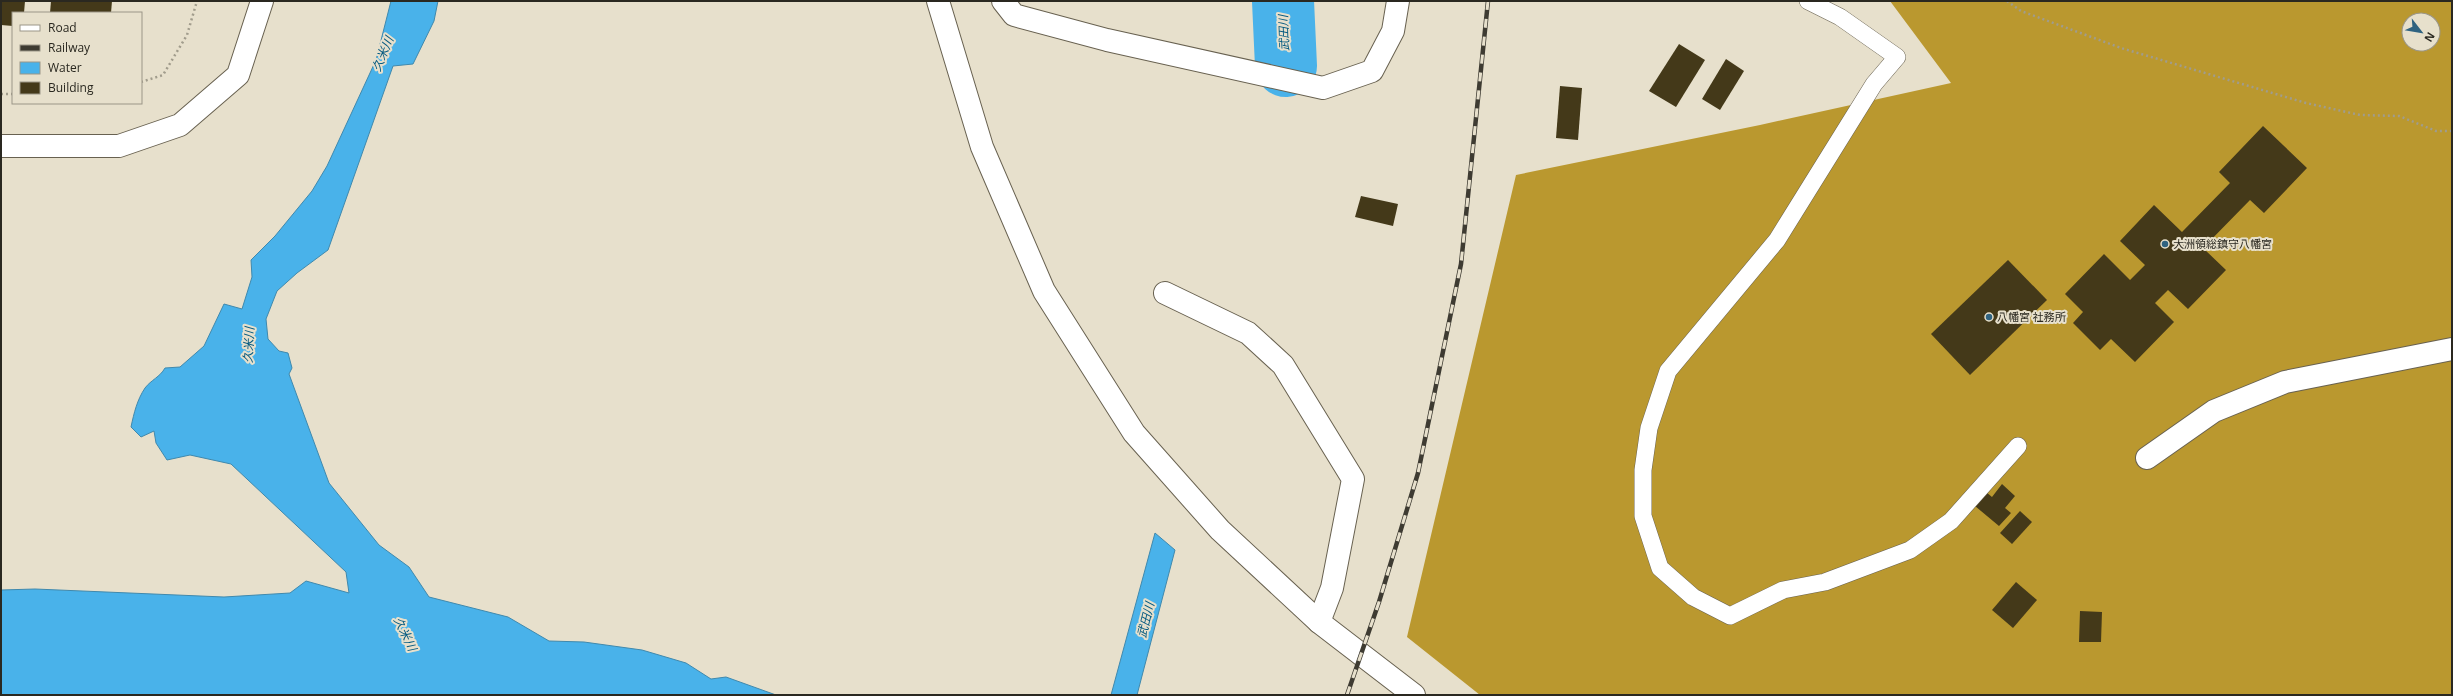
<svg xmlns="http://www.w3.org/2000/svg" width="2453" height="696" viewBox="0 0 2453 696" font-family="'Open Sans','Noto Sans JP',sans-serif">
<rect width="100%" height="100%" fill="#e7e0cc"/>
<path fill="#ba982f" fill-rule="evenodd" d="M1890,1h562v694h-972l-73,-58 109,-462 244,-50 191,-42zM2409,20h24v24h-24z"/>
<g fill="#49b2ea" stroke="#4089ad">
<path d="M391,1h47l-4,20 -21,43 -20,2 -65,184 -31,23 -20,18 -11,28 2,20 11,12 9,2 4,15 -3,6 40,109 50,62 30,22 20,30 79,20 41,24 35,1 58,8 44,13 25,16 15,-2 50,18h-775v-105l34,-1 189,8 66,-4 16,-12 43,12 -3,-21 -115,-108 -41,-9 -23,5 -11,-17 -2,-12 -13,6 -10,-10c3,-14 6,-27 14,-39 6,-8 15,-11 20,-20l15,-1 24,-21 20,-42 18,5 10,-32 -1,-17 24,-24 37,-45 15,-25 49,-106z"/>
<polygon points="1155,533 1175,550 1137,695 1111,695"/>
</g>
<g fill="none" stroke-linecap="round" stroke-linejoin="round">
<polyline stroke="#49b2ea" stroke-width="62" points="1283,1 1286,66"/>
</g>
<g fill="#443919">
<polygon points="1,1 25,1 24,13 13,13 13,26 1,25"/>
<polygon points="51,1 112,1 111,13 50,13"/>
<polygon points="1679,44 1705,60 1676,107 1649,91"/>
<polygon points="1726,59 1744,71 1720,110 1702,99"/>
<polygon points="1560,86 1582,88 1578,140 1556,138"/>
<polygon points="2263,126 2307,168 2264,213 2250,200 2203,248 2226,270 2188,309 2168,290 2155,303 2174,322 2135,362 2111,339 2100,350 2073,323 2083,312 2065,294 2104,254 2130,280 2145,265 2120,241 2154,205 2182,232 2230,183 2219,172"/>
<polygon points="1361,196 1398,204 1393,226 1355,217"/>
<polygon points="2008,260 2047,300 1970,375 1931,334"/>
<polygon points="2002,484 2015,496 2005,508 2011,513 1999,526 1975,506 1986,492 1992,497"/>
<polygon points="2020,511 2032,522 2012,544 2000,533"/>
<polygon points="2016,582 2037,600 2013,628 1992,610"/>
<polygon points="2080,611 2102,612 2101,642 2079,642"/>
</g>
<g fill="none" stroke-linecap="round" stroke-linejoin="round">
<defs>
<polyline id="service" points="1808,1 1840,17 1897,57 1874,84 1777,240 1668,371 1649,428 1643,470 1643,516 1660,568 1693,597 1730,616 1783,590 1825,582 1910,550 1951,521 2018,446"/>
<g id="minor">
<polyline points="1003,1 1014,15 1107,40 1323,88 1372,71 1393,31 1398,1"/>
<polyline points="1,146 119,146 180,125 238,75 262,1"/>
<polyline points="1165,293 1248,333 1283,365 1353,479 1332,588 1319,622"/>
<polyline points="2147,458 2214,411 2285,382 2452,349"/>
</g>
<polyline id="tertiary" points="938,1 982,147 1044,291 1134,433 1220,530 1319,622 1414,695"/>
</defs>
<use href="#service" stroke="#686150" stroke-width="18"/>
<use href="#minor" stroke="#686150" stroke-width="24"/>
<use href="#tertiary" stroke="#686150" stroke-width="24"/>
<g stroke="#a19c8c" stroke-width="2.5" stroke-dasharray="2 3" stroke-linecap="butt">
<polyline points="2007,1 2021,11 2121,48 2306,103 2360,115 2399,116 2436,131 2452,131"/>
<polyline points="141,82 163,75 187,35 197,1"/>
<polyline points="1,94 13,94"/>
</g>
<use href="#service" stroke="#fff" stroke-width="17"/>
<use href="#minor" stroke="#fff" stroke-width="22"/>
<use href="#tertiary" stroke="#fff" stroke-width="22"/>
<defs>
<polyline id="rail" points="1347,695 1379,602 1418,473 1461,264 1488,1"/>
</defs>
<use href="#rail" stroke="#3e3b32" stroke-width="4.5"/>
<use href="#rail" stroke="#e7e0cc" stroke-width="3" stroke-dasharray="9" stroke-linecap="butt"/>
</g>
<g fill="#306380" stroke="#e7e0cc" stroke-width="1.5">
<circle cx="2165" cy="244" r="4"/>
<circle cx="1989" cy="317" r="4"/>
</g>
<g text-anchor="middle" stroke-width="4" stroke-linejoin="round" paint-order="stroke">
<g font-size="11" fill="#2a2820" stroke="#e7e0cc" text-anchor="start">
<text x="2173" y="248">大洲領総鎮守八幡宮</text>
<text x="1997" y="321">八幡宮 社務所</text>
</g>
<g font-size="12" font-style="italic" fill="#055a80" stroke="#e7e0cc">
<text transform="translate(1284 33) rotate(-92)" y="4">武田川</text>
<text transform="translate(383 54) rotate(-67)" y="4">久米川</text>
<text transform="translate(249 345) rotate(-87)" y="4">久米川</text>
<text transform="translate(1146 620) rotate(-76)" y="4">武田川</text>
<text transform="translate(405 634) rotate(64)" y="4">久米川</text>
</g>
</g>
<rect width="2453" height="696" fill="none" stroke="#2a2820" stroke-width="4"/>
<rect x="12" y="12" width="130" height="92" fill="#e7e0cc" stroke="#9b9687"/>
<rect x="20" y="25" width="20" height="6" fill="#ffffff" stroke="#9b9687"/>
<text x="48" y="32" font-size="12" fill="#2a2820">Road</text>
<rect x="20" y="45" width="20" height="6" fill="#3e3b32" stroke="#9b9687"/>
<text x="48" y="52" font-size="12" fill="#2a2820">Railway</text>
<rect x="20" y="62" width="20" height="12" fill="#49b2ea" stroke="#9b9687"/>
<text x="48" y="72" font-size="12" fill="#2a2820">Water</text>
<rect x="20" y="82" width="20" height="12" fill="#443919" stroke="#9b9687"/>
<text x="48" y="92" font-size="12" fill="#2a2820">Building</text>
<g transform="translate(2421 32) rotate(121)"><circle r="19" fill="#e7e0cc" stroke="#9b9687"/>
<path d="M0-3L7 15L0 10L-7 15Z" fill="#306380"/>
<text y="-6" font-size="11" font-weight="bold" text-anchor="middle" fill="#2a2820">N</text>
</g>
</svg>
